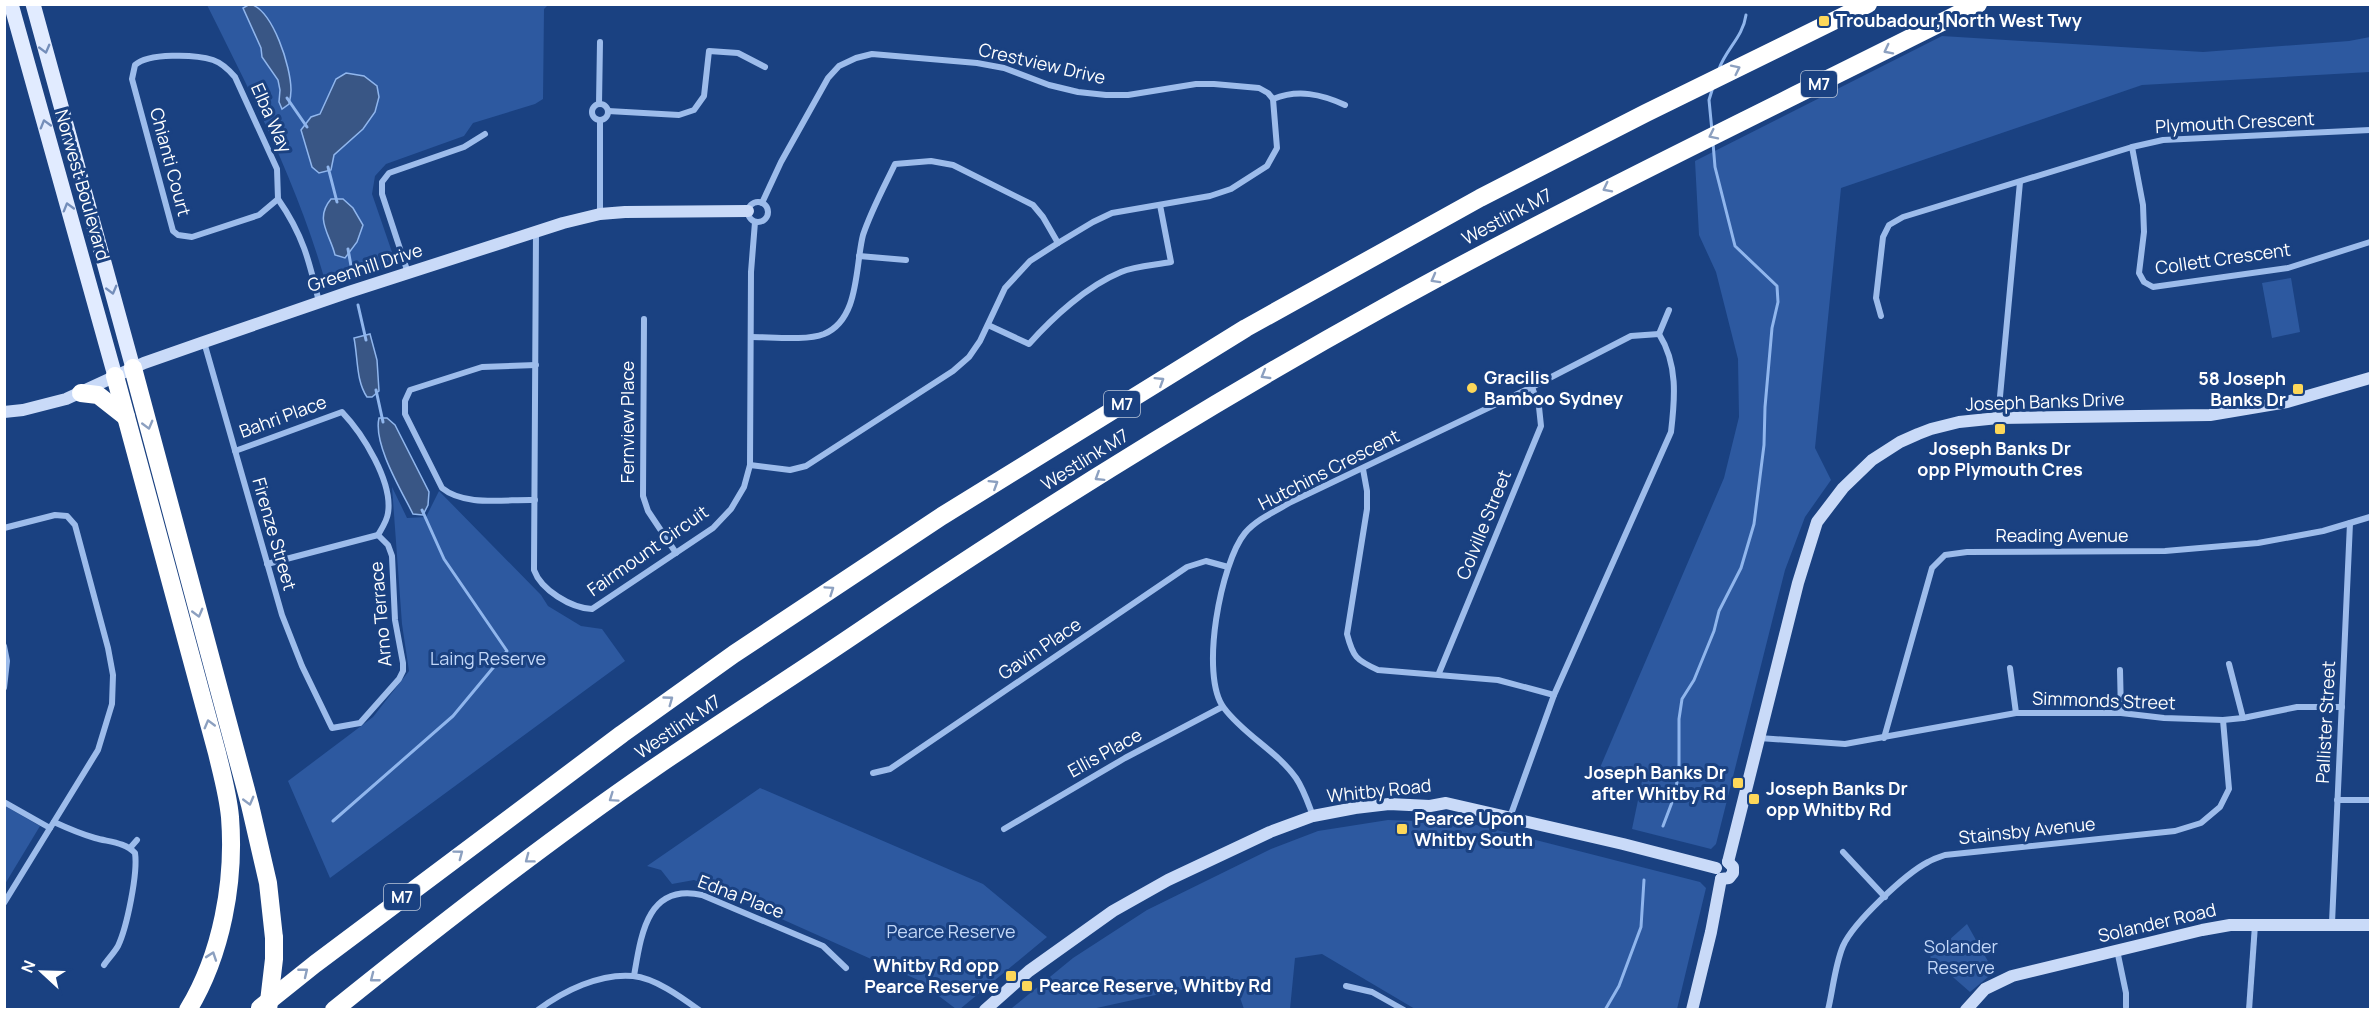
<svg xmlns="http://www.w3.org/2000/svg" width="2375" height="1014" viewBox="0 0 2375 1014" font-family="Manrope,sans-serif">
<rect width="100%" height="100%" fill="#1a4181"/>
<g fill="#2d59a0">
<path d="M207,5h341l-4,4 -1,90 -8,5 -62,19 -9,13 -78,28 -11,12 -3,18 22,64 -4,9 -63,21c-27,-99 -74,-191 -120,-283z"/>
<polygon points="1942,36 2203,52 2349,41 2370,37 2370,72 2142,85 1841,188 1815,448 1831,480 1805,517 1785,570 1716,844 1711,849 1632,829 1642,781 1599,770 1724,478 1739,417 1738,359 1716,272 1699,235 1695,161"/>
<polygon points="2291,278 2300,332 2272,338 2262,283"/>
<polygon points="392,487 407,518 426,517 439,491 541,595 548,606 581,626 602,629 625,661 330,878 288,781 373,717 409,671 402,624"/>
<polygon points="760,788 983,884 1047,937 960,1009 956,1009 918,980 746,903 724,891 694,880 672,884 661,870 647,866"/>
<polygon points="5,806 40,826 5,884"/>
<polygon points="1388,820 1469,823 1700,882 1706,888 1677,1009 1415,1009 1322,954 1295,958 1290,1009 1244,1009 1233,978 1092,1009 1017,1010 1012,1008 1073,958 1147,910 1271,849 1318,831"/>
<polygon points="1967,924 1994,972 1970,992 1930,957"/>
</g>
<g fill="#395685" stroke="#90b6ed" stroke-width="1.5">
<path d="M250,4c23,6 41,63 41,86 0,5 -1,10 -2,14l-7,5 -3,-7 1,-12 -2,-10 -16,-23 -1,-9 -18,-40z"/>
<polygon points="346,73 364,76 377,86 379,97 375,112 363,129 334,155 331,170 319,173 312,167 301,130 311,117 320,114 336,79"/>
<path d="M331,199h12l10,9 10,17 -6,17 -12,16 -10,-3c-5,-21 -21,-36 -4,-56z"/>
<path d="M370,334l7,26 2,31 -7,6h-5c-11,-16 -9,-39 -13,-59z"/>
<path d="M379,418h8l8,7 34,67 -1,13 -5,10 -10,-1c-12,-24 -40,-70 -34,-96z"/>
</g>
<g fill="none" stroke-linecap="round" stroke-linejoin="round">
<g stroke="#90b6ed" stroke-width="3">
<path d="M1719,69c7,-20 24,-32 27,-54"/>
<polyline points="287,98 307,127"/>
<polyline points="1712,131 1709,100 1713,87"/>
<polyline points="328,167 337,202"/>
<polyline points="348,249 353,277"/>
<polyline points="358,305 366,340"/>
<polyline points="376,390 383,422"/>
<polyline points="333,821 453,716 507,651 444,559 422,510"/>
<polyline points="1663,826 1674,797 1679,772 1679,719 1682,699 1694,680 1714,631 1719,611 1741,568 1754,524 1764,445 1765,407 1772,328 1778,302 1777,286 1735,246 1715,167 1713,143"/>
<polyline points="1605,1010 1619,986 1641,927 1644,880"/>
</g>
<g stroke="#9dbceb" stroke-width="6">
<path d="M1273,99c25,-10 48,-5 72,6"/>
<polyline points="599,104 600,42"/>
<circle cx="600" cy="112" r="8"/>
<polyline points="608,111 679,115 694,110 704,96 709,51 738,53 765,67"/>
<polyline points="600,120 600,214"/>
<polyline points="2132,147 2143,205 2144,232 2139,273 2144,282 2153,287 2288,268 2370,242"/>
<path d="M278,199l-1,-30 -42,-92c-6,-7 -13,-14 -22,-17 -18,-6 -65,-7 -78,5l-3,14 41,152 5,4 14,2 67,-22 19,-16c25,36 31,61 41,103"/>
<circle cx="758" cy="212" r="10"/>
<path d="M536,232l-2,338c7,20 37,38 58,39l121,-81 18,-19 13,-22 6,-22 1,-193 4,-50"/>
<polyline points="859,256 906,260"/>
<polyline points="408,273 382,194 382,182 389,173 464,147 485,134"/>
<polyline points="1881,316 1876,298 1883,237 1889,225 1903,217 2132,147 2163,140 2370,130"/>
<polyline points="644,319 643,496 648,511 676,553"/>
<path d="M988,325l41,19c24,-27 58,-58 92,-72 14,-6 35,-7 50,-10l-11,-57"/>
<polyline points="1659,334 1669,310"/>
<path d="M751,337c21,0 55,4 73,-3 36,-15 31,-68 39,-99 8,-24 21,-48 32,-71l36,-3 22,4 80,40 10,12 15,26"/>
<polyline points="204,342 282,615 302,666 332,728 360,723 399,679 403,671 403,663 395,620 392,556 388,545 378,535"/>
<polyline points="1998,418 2020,182"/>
<path d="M235,451l107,-39c21,22 51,70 46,101 -1,8 -6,15 -10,22"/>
<polyline points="750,465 790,470 806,466 953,371 969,357 980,341 1005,288 1030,261 1058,243 1093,222 1112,213 1210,196 1231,189 1267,166 1277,148 1273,99 1268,93 1259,88 1214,84 1196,84 1128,95 1106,95 1078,92 1049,85 1004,68 977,63 872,54 856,58 839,66 828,78 781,162 762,203"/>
<path d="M1363,469l4,22v18l-20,125c6,23 9,26 31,36l120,10 56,15"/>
<path d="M535,500c-29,-1 -70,7 -93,-12l-37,-74v-13l5,-11 72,-23 54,-2"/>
<polyline points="4,528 55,515 67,516 75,525 108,648 113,675 112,704 98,750 4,903"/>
<polyline points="267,564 378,535"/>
<polyline points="4,646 7,661 4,688"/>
<polyline points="2229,664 2243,718"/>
<polyline points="2010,668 2016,713"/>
<polyline points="2120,670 2121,713"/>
<polyline points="1439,673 1541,426 1539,407 1532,387"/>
<polyline points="1759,738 1845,744 2016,713 2121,713 2164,718 2223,720 2243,718 2297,707 2342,707"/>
<polyline points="1884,738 1932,568 1945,555 1967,552 2165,551 2258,543 2323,531 2370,517"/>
<polyline points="873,773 890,769 1187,567 1206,561 1228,567"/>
<polyline points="2337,800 2370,800"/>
<polyline points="4,802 50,828"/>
<path d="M1313,816c-5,-13 -9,-26 -17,-38 -19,-27 -52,-43 -72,-70 -25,-32 -3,-146 21,-175 12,-14 31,-22 46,-31l241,-115 99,-51 28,-2"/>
<path d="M1510,817l44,-122 117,-263c4,-34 7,-68 -12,-98"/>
<path d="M54,822c13,6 27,12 41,16 14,4 30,4 40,15 3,20 -8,74 -17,93 -4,7 -10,13 -14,19"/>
<polyline points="1004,829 1125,758 1222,707"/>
<polyline points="130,848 137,840"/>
<polyline points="1843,852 1885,897"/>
<polyline points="2332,923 2350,523"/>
<polyline points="2117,950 2126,993 2126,1007"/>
<path d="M634,976c7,-41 13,-93 68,-81l121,51 23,22"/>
<polyline points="1346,986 1372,992 1404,1010"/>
<path d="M538,1010c25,-19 62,-37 95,-34 22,2 48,21 66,34"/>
<path d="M1828,1010c5,-21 7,-45 15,-64 10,-23 62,-72 85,-84 5,-3 11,-5 17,-7l230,-24 26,-8 19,-16 9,-18 -6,-69"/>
<polyline points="2249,1010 2255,925"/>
</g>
<g stroke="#c9daf8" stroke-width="12">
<polyline points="4,412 23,410 66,399 144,363 204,342 349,292 563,223 600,214 625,212 748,211"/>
<polyline points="1728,862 1798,583 1817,522 1843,488 1872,460 1900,442 1918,434 1931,429 1959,422 1998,418 2210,415 2287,402 2370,378"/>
<polyline points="1721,879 1729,878 1733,873 1733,867 1728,862"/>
<polyline points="985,1010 1029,971 1113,911 1168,880 1270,832 1313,816 1355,808 1389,804 1430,806 1446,803 1623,844 1716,868"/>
<polyline points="1692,1010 1711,932 1721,879"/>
<polyline points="1966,1010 1985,989 2012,976 2202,930 2230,925 2370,925"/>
</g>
<g stroke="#e1ebff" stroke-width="15">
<polyline points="11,4 115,376"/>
<polyline points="33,4 133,368"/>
</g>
<g stroke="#fff" stroke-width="18">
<polyline points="133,368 250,805 268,883 274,938"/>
<path d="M115,376l102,377c5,21 11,42 13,64 5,64 -8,137 -42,193"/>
<polyline points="81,393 98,395 126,417"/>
<polyline points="260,1008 315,964 622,734 734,654 942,516 1246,328 1480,198 1646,113 1868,4"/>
<path d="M334,1010c103,-83 208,-165 317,-240 64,-44 130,-86 194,-129 174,-118 352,-230 536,-332 196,-109 397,-204 597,-305"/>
</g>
<polyline stroke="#fff" stroke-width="18" points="268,1010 274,959 274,938"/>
</g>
<defs><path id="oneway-chevron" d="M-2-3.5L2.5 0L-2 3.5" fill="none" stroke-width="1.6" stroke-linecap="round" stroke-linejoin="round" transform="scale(1.5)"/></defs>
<g stroke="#748eba">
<use href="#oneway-chevron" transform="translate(45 49) rotate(75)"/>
<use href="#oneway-chevron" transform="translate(45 124) rotate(-106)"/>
<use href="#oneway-chevron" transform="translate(68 207) rotate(-106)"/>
<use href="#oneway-chevron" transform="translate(112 290) rotate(75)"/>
</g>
<g stroke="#8ca0c0">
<use href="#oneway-chevron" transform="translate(1888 50) rotate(153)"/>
<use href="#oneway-chevron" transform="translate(1736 69) rotate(-26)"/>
<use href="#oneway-chevron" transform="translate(1713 135) rotate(154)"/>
<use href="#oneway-chevron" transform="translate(1607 188) rotate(153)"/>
<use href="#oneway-chevron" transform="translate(1435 279) rotate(151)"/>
<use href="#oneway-chevron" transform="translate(1265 375) rotate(150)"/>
<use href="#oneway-chevron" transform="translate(1160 381) rotate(-32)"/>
<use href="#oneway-chevron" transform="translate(148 425) rotate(75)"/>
<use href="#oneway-chevron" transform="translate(1099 477) rotate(148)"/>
<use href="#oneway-chevron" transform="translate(994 484) rotate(-32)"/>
<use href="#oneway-chevron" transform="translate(830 590) rotate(-34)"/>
<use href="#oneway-chevron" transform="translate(198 613) rotate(75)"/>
<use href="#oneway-chevron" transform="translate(669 700) rotate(-36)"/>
<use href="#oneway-chevron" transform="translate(209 724) rotate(-105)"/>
<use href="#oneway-chevron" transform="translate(613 798) rotate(145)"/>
<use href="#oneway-chevron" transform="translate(249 801) rotate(75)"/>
<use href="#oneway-chevron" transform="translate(459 854) rotate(-37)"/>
<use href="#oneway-chevron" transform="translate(529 859) rotate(143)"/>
<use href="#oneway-chevron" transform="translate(212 956) rotate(-71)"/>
<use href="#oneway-chevron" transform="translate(304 972) rotate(-39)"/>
<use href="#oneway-chevron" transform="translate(374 978) rotate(142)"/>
</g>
<g fill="#fdd759" stroke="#1a4181" stroke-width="2">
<rect x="1818" y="15" width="12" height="12" rx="3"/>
<circle cx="1472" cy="388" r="6"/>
<rect x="2292" y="383" width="12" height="12" rx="3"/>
<rect x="1994" y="423" width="12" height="12" rx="3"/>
<rect x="1732" y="777" width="12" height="12" rx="3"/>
<rect x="1748" y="793" width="12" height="12" rx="3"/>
<rect x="1396" y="823" width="12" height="12" rx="3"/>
<rect x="1005" y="970" width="12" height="12" rx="3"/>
<rect x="1021" y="980" width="12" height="12" rx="3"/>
</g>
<g text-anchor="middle" stroke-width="6" stroke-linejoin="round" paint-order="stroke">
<g fill="#1a4181" stroke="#bac6d9" stroke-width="1.5">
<rect x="1801" y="71" width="36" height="26" rx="4.5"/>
<rect x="1104" y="391" width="36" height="26" rx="4.5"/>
<rect x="384" y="884" width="36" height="26" rx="4.5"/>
</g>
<g font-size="16" font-weight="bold" fill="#fff">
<text x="1819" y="90">M7</text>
<text x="1122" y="410">M7</text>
<text x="402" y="903">M7</text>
</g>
<g font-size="18" font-weight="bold" fill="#fff" stroke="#1a4181" text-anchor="start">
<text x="1836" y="27">Troubadour, North West Twy</text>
<text x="1484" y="384">Gracilis<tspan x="1484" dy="21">Bamboo Sydney</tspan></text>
<text x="2286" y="385" text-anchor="end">58 Joseph<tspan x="2286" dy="21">Banks Dr</tspan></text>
<text x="2000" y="455" text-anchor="middle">Joseph Banks Dr<tspan x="2000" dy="21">opp Plymouth Cres</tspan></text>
<text x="1726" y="779" text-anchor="end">Joseph Banks Dr<tspan x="1726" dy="21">after Whitby Rd</tspan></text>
<text x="1766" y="795">Joseph Banks Dr<tspan x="1766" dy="21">opp Whitby Rd</tspan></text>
<text x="1414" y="825">Pearce Upon<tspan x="1414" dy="21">Whitby South</tspan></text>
<text x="999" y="972" text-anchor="end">Whitby Rd opp<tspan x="999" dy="21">Pearce Reserve</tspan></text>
<text x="1039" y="992">Pearce Reserve, Whitby Rd</text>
</g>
<g font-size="18" fill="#fff" stroke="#1a4181">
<text transform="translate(1042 64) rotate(13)" y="6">Crestview Drive</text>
<text transform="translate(271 118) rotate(66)" y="6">Elba Way</text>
<text transform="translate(2235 123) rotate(-3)" y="6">Plymouth Crescent</text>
<text transform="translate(170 162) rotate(75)" y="6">Chianti Court</text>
<text transform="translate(82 185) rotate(74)" y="6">Norwest Boulevard</text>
<text transform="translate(1507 217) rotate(-28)" y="6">Westlink M7</text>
<text transform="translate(2223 259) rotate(-8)" y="6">Collett Crescent</text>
<text transform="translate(365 268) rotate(-18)" y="6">Greenhill Drive</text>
<text transform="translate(2045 402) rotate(-2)" y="6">Joseph Banks Drive</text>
<text transform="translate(283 417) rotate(-20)" y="6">Bahri Place</text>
<text transform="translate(628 422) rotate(-90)" y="6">Fernview Place</text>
<text transform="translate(1085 460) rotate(-32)" y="6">Westlink M7</text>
<text transform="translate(1329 470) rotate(-27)" y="6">Hutchins Crescent</text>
<text transform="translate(1484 525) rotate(-68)" y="6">Colville Street</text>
<text transform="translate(274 534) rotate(74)" y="6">Firenze Street</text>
<text x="2062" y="542">Reading Avenue</text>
<text transform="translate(648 551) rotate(-35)" y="6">Fairmount Circuit</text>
<text transform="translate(381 614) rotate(-95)" y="6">Arno Terrace</text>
<text transform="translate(1040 649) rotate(-34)" y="6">Gavin Place</text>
<text transform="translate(2104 701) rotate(2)" y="6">Simmonds Street</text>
<text transform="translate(2326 722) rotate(-87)" y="6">Pallister Street</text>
<text transform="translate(678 727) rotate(-34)" y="6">Westlink M7</text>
<text transform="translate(1105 753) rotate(-29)" y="6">Ellis Place</text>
<text transform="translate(1379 791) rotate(-6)" y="6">Whitby Road</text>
<text transform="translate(2027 831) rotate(-6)" y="6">Stainsby Avenue</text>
<text transform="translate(741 897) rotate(21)" y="6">Edna Place</text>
<text transform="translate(2157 923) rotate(-13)" y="6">Solander Road</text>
</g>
<g font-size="18" fill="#c2d7f8" stroke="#1a4181">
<text x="488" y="665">Laing Reserve</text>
<text x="951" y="938">Pearce Reserve</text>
<text x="1961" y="953">Solander<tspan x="1961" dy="21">Reserve</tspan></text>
</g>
</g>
<rect width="2375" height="1014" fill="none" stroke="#ffffff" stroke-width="12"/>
<g transform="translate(42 972) rotate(292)" stroke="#1a4181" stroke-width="4.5" paint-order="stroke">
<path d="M0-4.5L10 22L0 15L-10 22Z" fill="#ffffff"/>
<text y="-9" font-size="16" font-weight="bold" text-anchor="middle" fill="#ffffff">N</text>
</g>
</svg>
